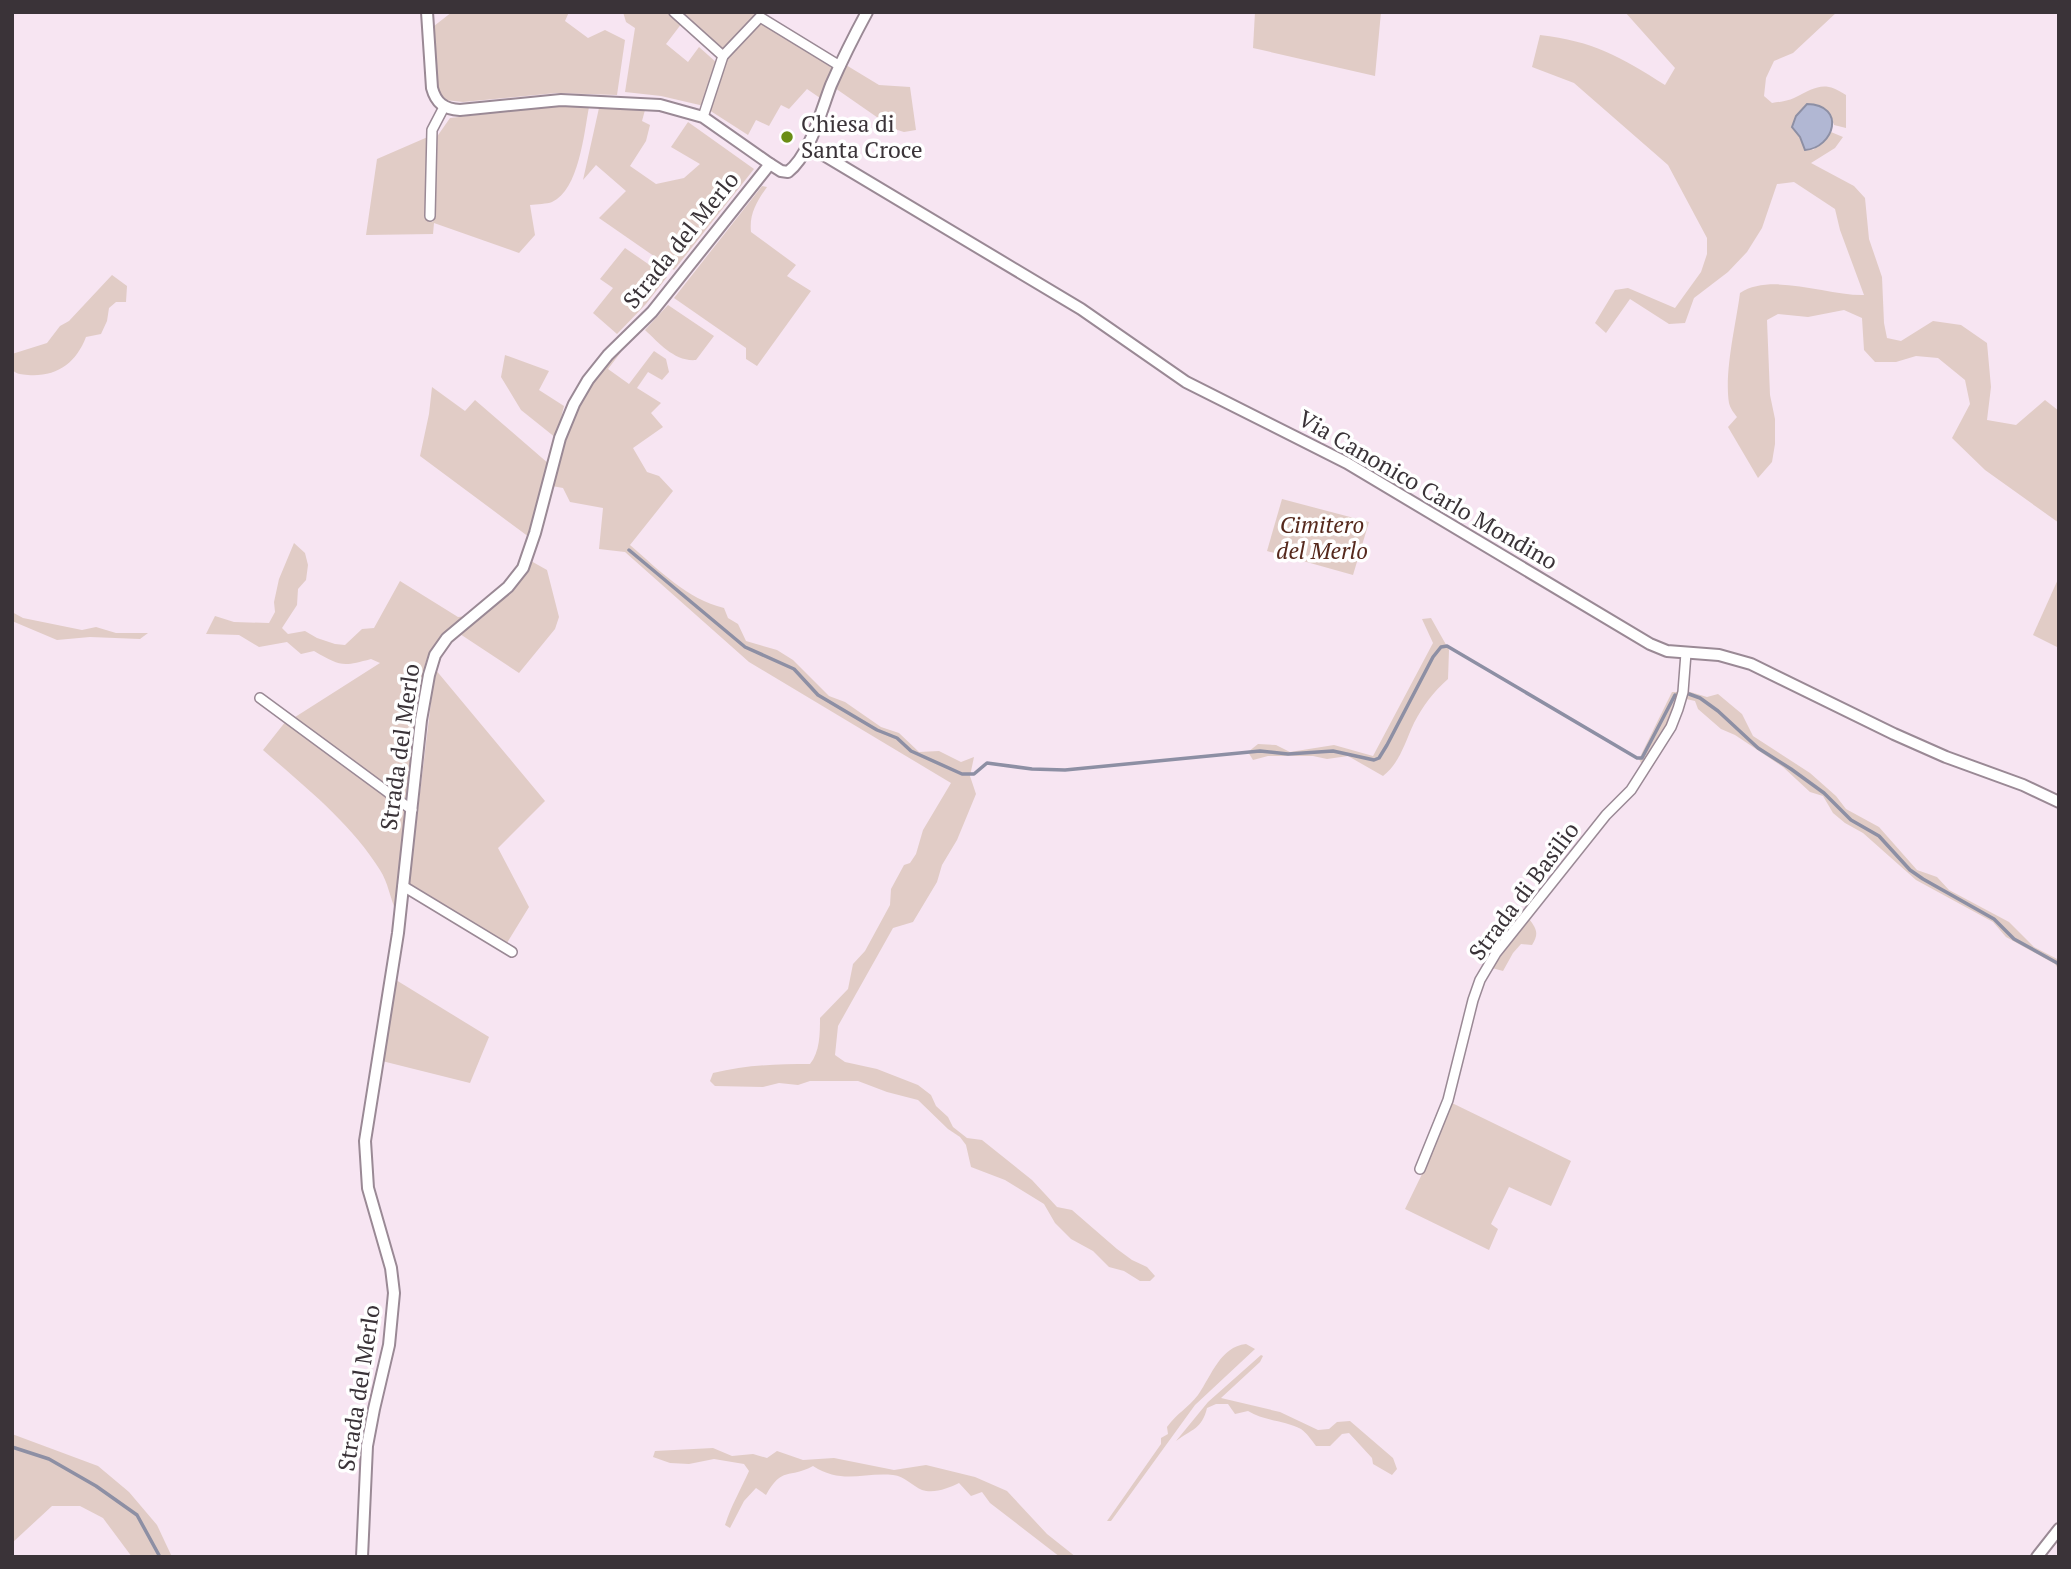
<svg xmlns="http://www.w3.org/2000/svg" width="2071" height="1569" viewBox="0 0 2071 1569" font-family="'PT Serif',serif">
<rect width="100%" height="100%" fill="#f7e5f2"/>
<g fill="#e1ccc6">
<polygon points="452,12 569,12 565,21 588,38 605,30 625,40 617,95 556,93 463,102 445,100 438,89 436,81 434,26"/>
<polygon points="623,12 669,12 682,23 666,44 688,62 699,47 717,63 704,106 661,96 625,92 635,28 626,22"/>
<polygon points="680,12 759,12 760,13 724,51"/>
<polygon points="1255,12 1381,12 1375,76 1253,48"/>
<path d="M1625,12h212l-44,41 -19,8 -8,17 -2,18 8,7c7,-1 16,-2 22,-5 22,-11 30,-18 52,-3v33l-12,-3 -4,-12 -38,14 21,23 18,-18 12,5 -8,11 -24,15 43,23 11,12 4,41 13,38 2,46 3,15 14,3 32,-20 28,4 26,18 4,44 -4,33 29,5 29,-25 14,11v112l-74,-53 -33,-32 18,-34 -5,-24 -27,-22 -22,-2 -20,6h-21l-11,-12 -2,-32 -18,-8 -36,7 -30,-3 -11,6 3,75 5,24v25l-3,18 -14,16 -30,-51 9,-10c-3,-4 -7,-9 -8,-14 -5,-31 7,-79 11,-110 32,-21 89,3 124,2l-24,-65 -5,-21 -41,-27 -17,2 -15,44 -15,24 -19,20 -34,26 -9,25 -16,1 -39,-25 -24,34 -11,-10 20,-33 13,-2 47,20 26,-36 6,-18v-16l-39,-73 -94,-82 -42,-16 8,-32c53,6 81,22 125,50l10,-17z"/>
<polygon points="760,21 833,66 820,98 807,89 789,109 781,105 769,126 756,120 748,135 709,110 727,57"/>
<polygon points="846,65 879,85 910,87 916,130 904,132 894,129 835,88"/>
<path d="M560,105l29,2c-5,26 -10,83 -37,95 -5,2 -15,2 -22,3l5,30 -16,18 -85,-30 -1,11 -67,1 11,-76 53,-23 -3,83 6,3 3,-84 14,-20z"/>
<polygon points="599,108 645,110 642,121 650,125 646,141 630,166 656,184 684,178 700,164 671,147 688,122 754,169 674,270 599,218 626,191 596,165 583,180"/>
<path d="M762,186l5,1c-10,14 -18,27 -16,45l45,33 -9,11 24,15 -54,75 -11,-7v-11l-72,-50z"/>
<polygon points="625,248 667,277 646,304 617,334 593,313 613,288 600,279"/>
<path d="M112,275l15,11 -1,16h-10l-7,6 -2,13 -6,13 -15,3c-10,26 -29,40 -58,38 -7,-1 -10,0 -16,-5v-16l35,-11 13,-17 9,-5z"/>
<path d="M668,305l46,31 -18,24c-21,2 -37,-17 -51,-30z"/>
<path d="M619,349l2,3 -13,17 21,15 25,-33 12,8 3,13 -7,8 -14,-8 -11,16 24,15 -10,10 12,14 -30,21 14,24 12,4 14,15 -43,54c29,25 57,54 94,63l4,10 10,6 8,17 31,9 16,10 36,36 16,6 36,25 18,6 20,19 20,-1 22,11 13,-5 -4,19 6,18 -19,46 -15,25 -5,17 -24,40 -20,6 -55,98 -3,29 10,7 32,7 41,16 13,10 5,11 12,11 5,10 14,11 15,2 50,40 25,27 15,3 45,39 15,11 15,7 8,9 -5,5h-10l-16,-10 -15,-4 -16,-16 -22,-12 -16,-16 -11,-19 -39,-24 -34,-13 -5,-22 -6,-8 -12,-8 -30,-29 -31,-8 -29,-11h-48l-12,4 -19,-2 -16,4 -48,-1 -5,-5 3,-8c32,-8 63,-9 97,-9 10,-12 10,-31 10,-46l28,-29 5,-25 12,-13 25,-46 1,-16 13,-24 6,-2 6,-9 7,-24 28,-47 -202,-121 -124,-110 -26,-3 4,-41 -33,-6 -7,-14 -11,-2c16,-59 25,-90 67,-137z"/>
<polygon points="505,355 549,371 539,390 564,406 556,438 521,410 501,377"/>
<polygon points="432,387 465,411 475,400 549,464 529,537 420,456 429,414"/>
<polygon points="1282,499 1369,522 1353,575 1267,551"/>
<path d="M294,543l11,10 3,12 -2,15 -8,9 -1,16 -15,23 6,6 17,-3 12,7 18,6 10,1 17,-16 12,-1 26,-47 58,36 10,-1c-19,14 -35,26 -43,48l-17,139 -116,-84 88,-56 -9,-4c-29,8 -31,7 -57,-8l-13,3 -14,-12 -28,5 -20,-12 -33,-1 9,-18 19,6 35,1 6,-11 -1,-10 5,-23z"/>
<path d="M531,561l16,9 12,47 -4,12 -36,44 -59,-39c27,-21 56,-41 71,-73z"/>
<polygon points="2059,577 2059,648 2033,635"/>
<polygon points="12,612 23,618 82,630 96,627 116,633 148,633 140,639 90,637 57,640 12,621"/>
<path d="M1431,618l18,32 -1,29c-15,13 -25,27 -34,44 -9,19 -14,40 -31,53l-35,-20 -21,3 -14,-3h-45l-15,4 -5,-8 10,-8 18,1 14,7 44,-7 39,11 60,-113 -11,-24z"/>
<polygon points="435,669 545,801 498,848 529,907 507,943 409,883"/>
<polygon points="1687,691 1707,697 1718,694 1742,714 1753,736 1810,773 1836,796 1846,809 1879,827 1917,870 1937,877 1949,890 2009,922 2034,947 2059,960 2059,970 2055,964 2006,937 1993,922 1916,880 1863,833 1845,823 1833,813 1823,796 1810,792 1783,767 1735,735 1721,729 1698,709 1695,701 1686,699"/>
<path d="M1672,692h7c-7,27 -22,50 -37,73l-3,-6z"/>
<path d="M286,721l121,90 -11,100c-6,-13 -8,-29 -16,-41 -29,-47 -76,-84 -117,-120z"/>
<path d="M1529,919c8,10 10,15 3,26l-11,-1 -8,9 -10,18 -11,-3z"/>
<polygon points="396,980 489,1037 470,1083 382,1061"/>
<polygon points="1452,1103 1571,1161 1551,1206 1509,1187 1491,1224 1498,1229 1489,1250 1405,1209 1423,1172"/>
<path d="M1246,1344l9,5 -60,56 -84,116h-4l54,-77v-6l7,-4 -1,-7c9,-13 22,-20 31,-32 14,-20 22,-48 48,-51z"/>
<path d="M1261,1355l2,1 -3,6 -39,36 59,14 38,18 11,-1 8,-7 13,-1 43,37 4,11 -5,6 -19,-11 -1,-6 -23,-25 -7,1 -12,12h-14c-4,-5 -9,-13 -15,-17 -17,-9 -37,-8 -53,-18l-13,3 -7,-10h-12l-9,4c-5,21 -15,21 -31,33l32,-39z"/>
<polygon points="12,1434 98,1466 129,1492 157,1525 172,1557 132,1557 103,1518 80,1506 52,1506 12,1543"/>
<path d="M713,1448l19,8 21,-2 14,4 10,-7 26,9 31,-2 60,12 32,-5 49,12 32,14 40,43 29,23h-16l-70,-54 -8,-11 -11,4 -12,-13c-10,5 -25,11 -37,7 -10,-4 -17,-14 -29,-15 -30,-3 -50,10 -80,-9 -24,13 -31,0 -47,29l-10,-7 -12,13 -14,27 -5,-3c6,-19 16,-36 24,-54l-5,-7 -30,-5 -25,5 -19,-1 -17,-6 2,-6z"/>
</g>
<path fill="#b1b7d3" stroke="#8d8fa4" stroke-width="2" d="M1807,104c40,1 27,44 -2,46l-5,-13 -8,-10 4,-11z"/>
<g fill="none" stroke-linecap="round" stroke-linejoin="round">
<g stroke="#8d8fa4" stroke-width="3.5">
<polyline points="629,550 745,647 794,669 818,695 877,730 897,738 911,751 962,774 974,774 987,763 1032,769 1065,770 1260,751 1288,754 1333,751 1374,760 1379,758 1387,745 1433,657 1441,647 1447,646 1637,758 1642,758 1675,695"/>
<polyline points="1689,694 1700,698 1718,711 1758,748 1791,769 1824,793 1851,820 1879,836 1910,870 1923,879 1994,919 2014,939 2059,964"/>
<polyline points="12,1447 49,1459 96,1486 137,1515 160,1557"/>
</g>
<defs>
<g id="minor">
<polyline points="674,12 723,56 703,117"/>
<polyline points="723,56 760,17 840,66"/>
<polyline points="430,216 432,130 444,107"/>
<polyline points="260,698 412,810"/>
<polyline points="403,886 512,952"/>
<polyline points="1420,1169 1448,1100 1473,1000 1480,980 1496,953 1606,815 1631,790 1652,757 1671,727 1678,709 1683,692 1686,653"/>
</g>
<g id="tertiary">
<path d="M427,12l5,76c4,15 12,21 28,22l101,-10 99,5 43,12 67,47"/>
<polyline points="807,145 1081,309 1186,382 1347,463 1650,644 1667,651 1719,655 1751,664 1894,734 1946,757 2023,785 2059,802"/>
<path d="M362,1557l5,-111 7,-37 15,-64 5,-52 -3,-25 -23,-80 -3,-47 33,-208 23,-213 8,-45 6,-20 12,-17 61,-51 15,-19 12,-35 25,-95 14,-34 14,-24 20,-25 44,-43 118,-148 11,7 7,1c22,-17 33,-61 43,-87 11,-25 23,-49 36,-73"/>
<polyline points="2037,1557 2059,1529"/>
</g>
</defs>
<use href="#minor" stroke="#9a8995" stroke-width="12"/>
<use href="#tertiary" stroke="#9a8995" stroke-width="14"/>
<use href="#minor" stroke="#fff" stroke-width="9"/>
<use href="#tertiary" stroke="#fff" stroke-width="10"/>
</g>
<circle fill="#6b8e15" stroke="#fff" stroke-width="2.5" cx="787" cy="137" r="7"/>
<g text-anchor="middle" stroke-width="7" stroke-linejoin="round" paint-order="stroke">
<g font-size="23" fill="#3a3338" stroke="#fff" text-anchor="start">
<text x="801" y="132">Chiesa di<tspan x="801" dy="26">Santa Croce</tspan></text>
</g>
<g font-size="23" fill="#3a3338" stroke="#fff">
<text transform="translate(681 240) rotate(-51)" y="8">Strada del Merlo</text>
<text transform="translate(1428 490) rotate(30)" y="8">Via Canonico Carlo Mondino</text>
<text transform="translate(400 747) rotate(-82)" y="8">Strada del Merlo</text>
<text transform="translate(1524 891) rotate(-53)" y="8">Strada di Basilio</text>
<text transform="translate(359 1388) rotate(-81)" y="8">Strada del Merlo</text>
</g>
<g font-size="23" font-style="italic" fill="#56291d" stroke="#fff">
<text x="1322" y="533">Cimitero<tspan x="1322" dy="26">del Merlo</tspan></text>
</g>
</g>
<rect width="2071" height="1569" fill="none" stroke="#3a3338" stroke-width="28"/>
</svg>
